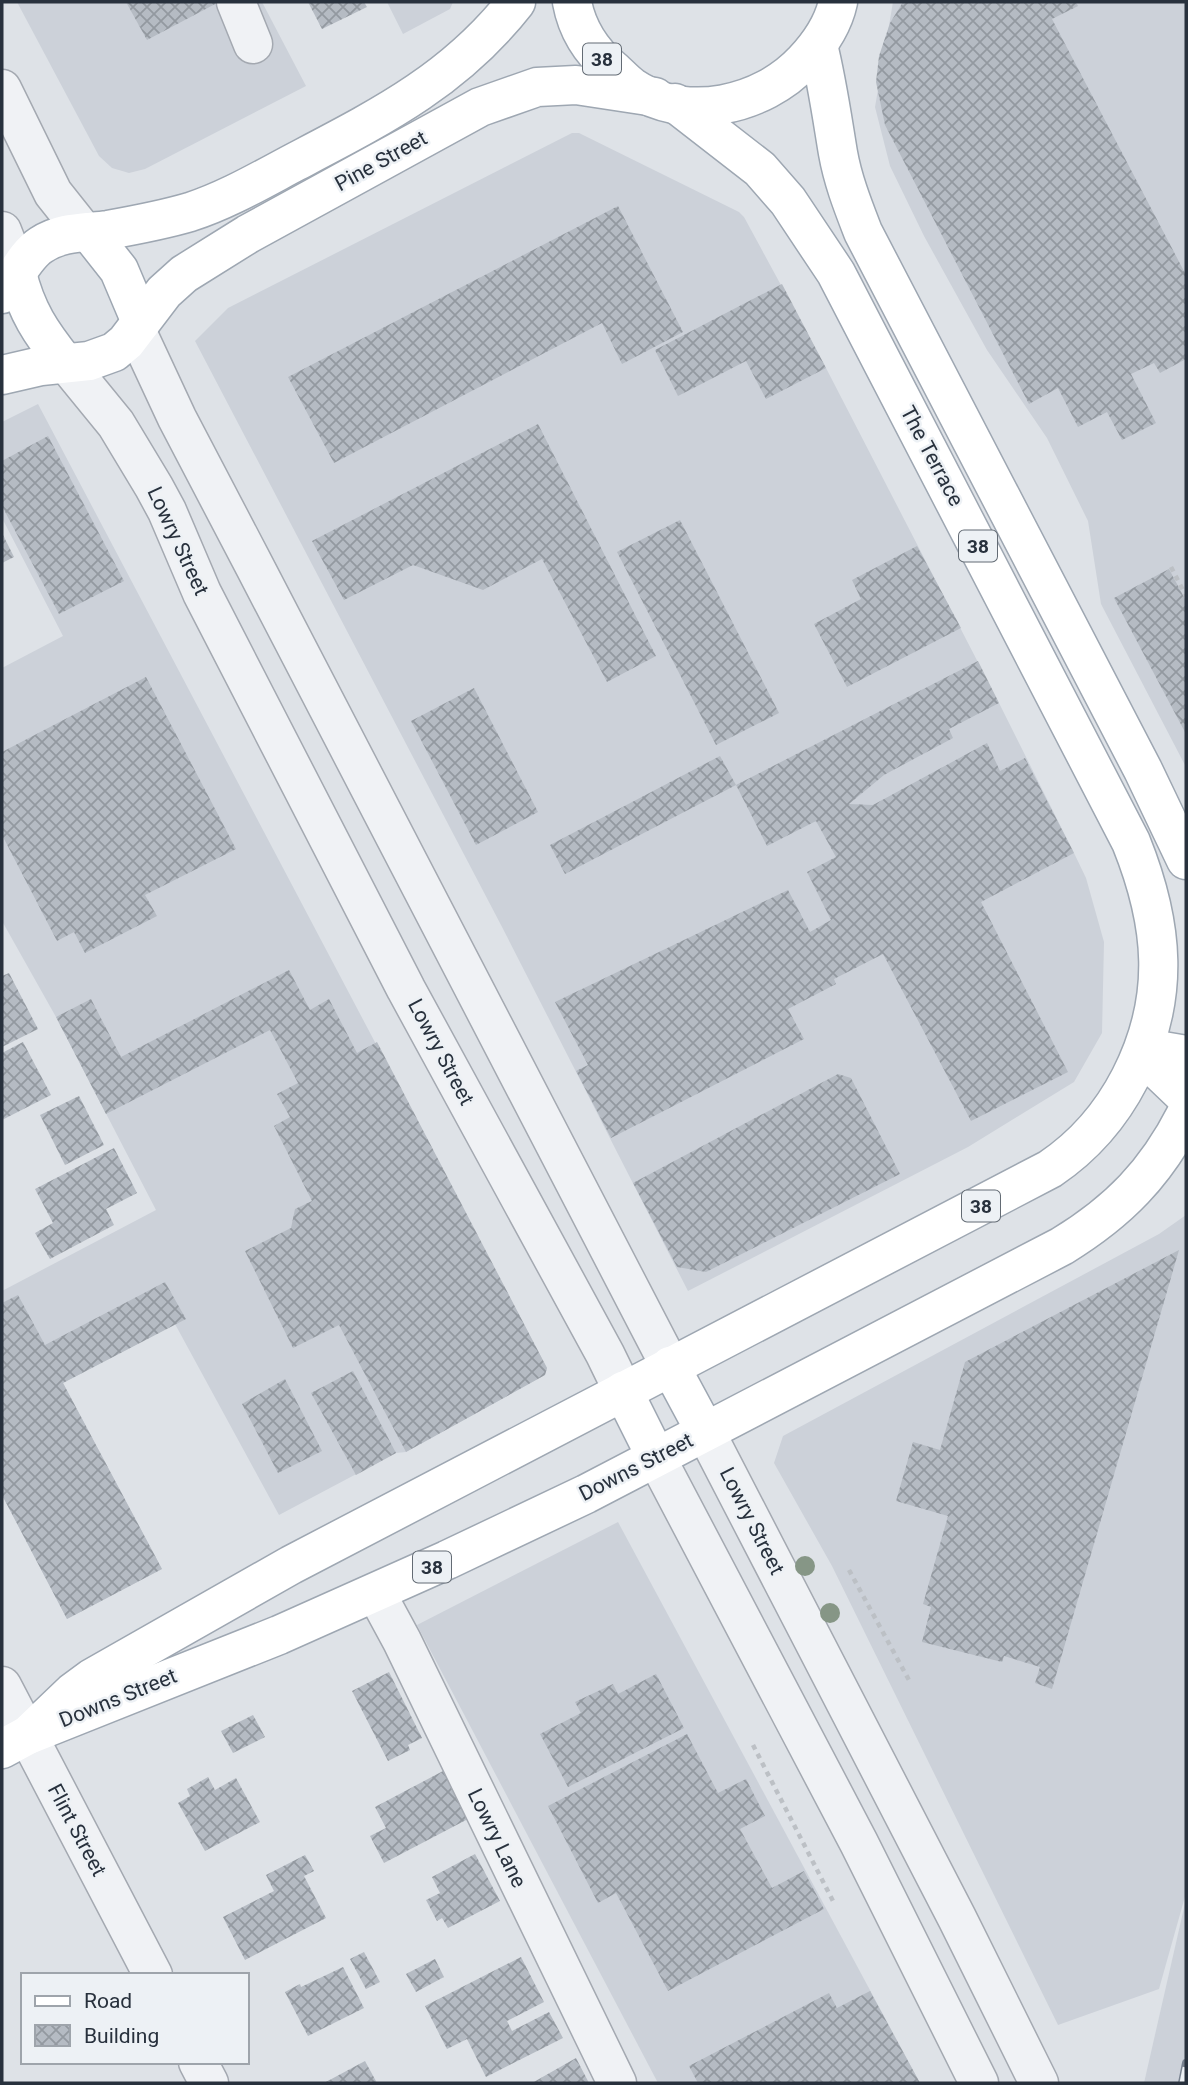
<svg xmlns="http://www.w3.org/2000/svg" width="1188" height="2085" viewBox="0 0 1188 2085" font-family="Roboto,sans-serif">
<defs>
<pattern id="building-cross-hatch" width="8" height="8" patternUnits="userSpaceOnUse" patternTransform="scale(1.75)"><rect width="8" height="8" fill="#b5bbc3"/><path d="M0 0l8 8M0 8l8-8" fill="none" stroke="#9399a0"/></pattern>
</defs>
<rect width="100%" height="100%" fill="#dee2e7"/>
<g fill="#ccd1d9">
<polygon points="17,2 262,2 306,86 145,169 129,173 112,168 99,156"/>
<polygon points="387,2 453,2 450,9 403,34"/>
<polygon points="893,2 1186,2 1186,767 1101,604 1088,521 1047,438 987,350 924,236 890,166 875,107"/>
<polygon points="572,133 579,133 739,212 744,217 826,368 999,703 1074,853 1086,878 1104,942 1102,1033 1074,1082 968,1147 688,1291 501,925 195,341 228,308"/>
<polygon points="38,404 547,1368 545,1375 406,1452 396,1453 279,1515 175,1324 63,1383 162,1569 67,1619 2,1495 2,1291 156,1210 56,1017 2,921 2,668 63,636 2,518 2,422"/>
<polygon points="1186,1215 1186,1893 1159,1989 1058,2025 832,1566 774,1463 783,1436 1159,1234"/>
<polygon points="618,1522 920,2083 658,2083 417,1625"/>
<polygon points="1186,1899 1186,2083 1144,2083"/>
</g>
<g fill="url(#building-cross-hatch)">
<polygon points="126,2 219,2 147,40"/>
<polygon points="308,2 364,2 367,7 322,29"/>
<polygon points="903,2 1076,2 1078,6 1052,19 1186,275 1186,359 1160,373 1154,363 1131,374 1156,423 1122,440 1107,412 1078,427 1058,388 1029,404 885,125 876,82 879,56 890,23"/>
<polygon points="618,206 683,332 622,364 602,323 334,463 288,377"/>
<polygon points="782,284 826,368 766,399 746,361 678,396 655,350"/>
<polygon points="538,424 656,656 607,682 542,559 483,590 413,565 344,600 312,541"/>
<polygon points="48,436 124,581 59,614 2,506 2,461"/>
<polygon points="680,520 779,713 716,745 617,552"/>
<polygon points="2,533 14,557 2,563"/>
<polygon points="917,546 961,628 847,687 814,624 861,599 852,580"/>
<polygon points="1169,569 1186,601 1186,734 1114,598"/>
<polygon points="978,661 999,703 949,729 953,738 884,775 849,804 873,805 987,743 1000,771 1025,758 1074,853 981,902 1068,1072 971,1121 883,954 834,979 836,984 788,1009 804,1039 611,1138 576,1071 588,1065 555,1002 788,890 810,932 831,920 807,872 836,857 816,821 767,846 736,785"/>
<polygon points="146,677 236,849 145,895 157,916 85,953 74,932 57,941 2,835 2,752"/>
<polygon points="474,688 538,812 476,845 411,721"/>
<polygon points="720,756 736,785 565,874 550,845"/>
<polygon points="289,970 310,1010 329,999 357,1053 377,1042 547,1368 545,1375 406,1452 339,1325 293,1348 245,1251 291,1228 295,1209 312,1201 274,1126 290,1117 277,1094 298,1083 270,1030 106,1114 56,1017 91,999 121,1057"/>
<polygon points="9,973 38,1029 2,1047 2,976"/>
<polygon points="23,1042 51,1095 2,1120 2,1053"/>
<polygon points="838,1074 851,1078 900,1174 706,1272 677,1267 633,1183"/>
<polygon points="79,1096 104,1145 65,1165 40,1115"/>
<polygon points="114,1148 137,1193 106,1209 114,1225 50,1259 35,1233 53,1223 35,1189"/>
<polygon points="1179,1250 1052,1689 1035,1683 1040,1667 1004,1656 1002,1662 922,1642 931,1607 923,1604 948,1516 896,1501 913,1442 940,1450 965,1362"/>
<polygon points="165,1282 186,1319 63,1383 162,1569 67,1619 2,1495 2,1303 18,1295 45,1345"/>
<polygon points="353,1371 396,1453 356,1475 311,1393"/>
<polygon points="285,1379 322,1451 278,1473 242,1404"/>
<polygon points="389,1672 422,1738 408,1745 410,1750 388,1761 352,1691"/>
<polygon points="656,1674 684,1728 568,1787 540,1734 581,1713 575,1702 613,1684 618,1694"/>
<polygon points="253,1715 265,1737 233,1753 221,1731"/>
<polygon points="687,1734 718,1793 746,1779 765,1816 740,1829 772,1888 804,1871 824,1909 668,1991 616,1893 598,1903 548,1806"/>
<polygon points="443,1771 468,1819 384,1863 370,1836 386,1828 375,1807"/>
<polygon points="208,1777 215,1790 236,1778 260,1822 205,1851 178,1803 190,1796 187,1789"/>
<polygon points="475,1854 500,1901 448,1928 442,1918 437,1921 426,1900 440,1893 432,1877"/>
<polygon points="305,1855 314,1871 304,1876 326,1918 245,1960 223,1917 274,1891 266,1875"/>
<polygon points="364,1952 380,1982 366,1989 350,1959"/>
<polygon points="521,1957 544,2002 507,2021 512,2031 549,2012 563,2038 486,2077 467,2039 447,2049 425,2006"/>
<polygon points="435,1959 444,1977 416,1992 406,1974"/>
<polygon points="343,1967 364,2008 308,2036 285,1992 300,1984 301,1987"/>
<polygon points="870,1991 920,2083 698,2083 689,2066 829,1993 837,2008"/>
<polygon points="576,2058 589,2083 532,2083"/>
<polygon points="365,2061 377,2083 324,2083"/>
</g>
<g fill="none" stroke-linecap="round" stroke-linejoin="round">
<defs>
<g id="minor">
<polyline points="236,2 253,44"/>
<polyline points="2,89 53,193 84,232"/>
<polyline points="2,231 18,272"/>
<polyline points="136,330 177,418 255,567 670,1366"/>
<polyline points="67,364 116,424 154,487 167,511 202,593 406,989 605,1354 623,1391"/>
<polyline points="705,1431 957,1918 1039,2083"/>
<polyline points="656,1457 859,1843 979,2083"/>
<polyline points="376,1593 402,1641 617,2083"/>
<polyline points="2,1686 153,1975"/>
<polyline points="198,2062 209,2083"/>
</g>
<g id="major">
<path d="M572,2c5,27 20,50 40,67 7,6 13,13 20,18 54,36 130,19 172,-26 16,-17 29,-36 34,-59"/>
<path d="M818,45c9,36 14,72 20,108 5,28 15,53 25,79l280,538 43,90"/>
<polyline points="89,232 119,270 141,322"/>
<path d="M17,273c9,38 24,60 48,90"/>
<path d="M2,294c14,-16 22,-38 39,-49 21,-14 44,-12 67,-15 28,-5 55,-10 82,-18 37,-12 71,-32 105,-50 86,-45 160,-82 221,-160"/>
<polyline points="2,375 41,366 89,361 114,352 126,342 164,292 184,274 248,234 480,107 537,87 576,85 655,97"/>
<polyline points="1145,1048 1186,1055"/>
<polyline points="1142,1055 1186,1097"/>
<polyline points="670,1366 705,1431"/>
<polyline points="623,1391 656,1457"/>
<path d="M28,1735l45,-43 19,-14 199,-113 759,-396c34,-23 61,-54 80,-91 41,-80 34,-154 1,-236l-295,-569 -48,-72 -28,-32 -85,-66"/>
<path d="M2,1749l26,-14 251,-100 168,-75 139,-66 476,-248c57,-35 94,-73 124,-132"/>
</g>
</defs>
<use href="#minor" stroke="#a4a9b1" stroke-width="41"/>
<use href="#major" stroke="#9ea7b2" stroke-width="41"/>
<g stroke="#bcc0c5" stroke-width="4.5" stroke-dasharray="5 5" stroke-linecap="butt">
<polyline points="1171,567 1186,596"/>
<polyline points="849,1570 910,1682"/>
<polyline points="753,1745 834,1903"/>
</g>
<use href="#minor" stroke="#f0f2f5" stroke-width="38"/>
<use href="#major" stroke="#fff" stroke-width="38"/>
<defs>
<polyline id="rail" points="1182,2083 1186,2063"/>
</defs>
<use href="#rail" stroke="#78828f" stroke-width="8"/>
<use href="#rail" stroke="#edf1f5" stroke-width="5" stroke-dasharray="16" stroke-linecap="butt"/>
</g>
<g fill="#869686">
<circle cx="805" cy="1566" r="10"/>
<circle cx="830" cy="1613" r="10"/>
</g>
<g text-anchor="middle" stroke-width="5" stroke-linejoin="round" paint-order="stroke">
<g fill="#edf1f5" stroke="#636b74" stroke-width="2">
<rect x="583" y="43.5" width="38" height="31" rx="5"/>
<rect x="959" y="530.5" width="38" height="31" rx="5"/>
<rect x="962" y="1190.5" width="38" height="31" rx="5"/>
<rect x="413" y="1551.5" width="38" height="31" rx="5"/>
</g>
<g font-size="19" font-weight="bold" fill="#28313d">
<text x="602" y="66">38</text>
<text x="978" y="553">38</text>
<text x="981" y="1213">38</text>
<text x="432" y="1574">38</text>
</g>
<g font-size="21" fill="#28313d" stroke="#edf1f5">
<text transform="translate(381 161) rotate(-29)" y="7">Pine Street</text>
<text transform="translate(932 456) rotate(62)" y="7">The Terrace</text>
<text transform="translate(178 541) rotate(65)" y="7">Lowry Street</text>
<text transform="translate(441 1052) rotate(62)" y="7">Lowry Street</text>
<text transform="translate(636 1467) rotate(-27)" y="7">Downs Street</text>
<text transform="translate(752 1521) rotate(63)" y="7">Lowry Street</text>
<text transform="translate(118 1698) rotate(-22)" y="7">Downs Street</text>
<text transform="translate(77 1830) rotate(62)" y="7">Flint Street</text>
<text transform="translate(497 1838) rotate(64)" y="7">Lowry Lane</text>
</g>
</g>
<rect width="1188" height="2085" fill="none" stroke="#28313d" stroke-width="7"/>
<rect x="21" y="1973" width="228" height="91" fill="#edf1f5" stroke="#9ea4ab" stroke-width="2"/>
<rect x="35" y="1996" width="35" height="10" fill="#ffffff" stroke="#9ea4ab" stroke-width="2"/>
<text x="84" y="2008" font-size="21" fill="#28313d">Road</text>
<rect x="35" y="2025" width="35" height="21" fill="url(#building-cross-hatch)" stroke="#9ea4ab" stroke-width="2"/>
<text x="84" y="2043" font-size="21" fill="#28313d">Building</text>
</svg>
